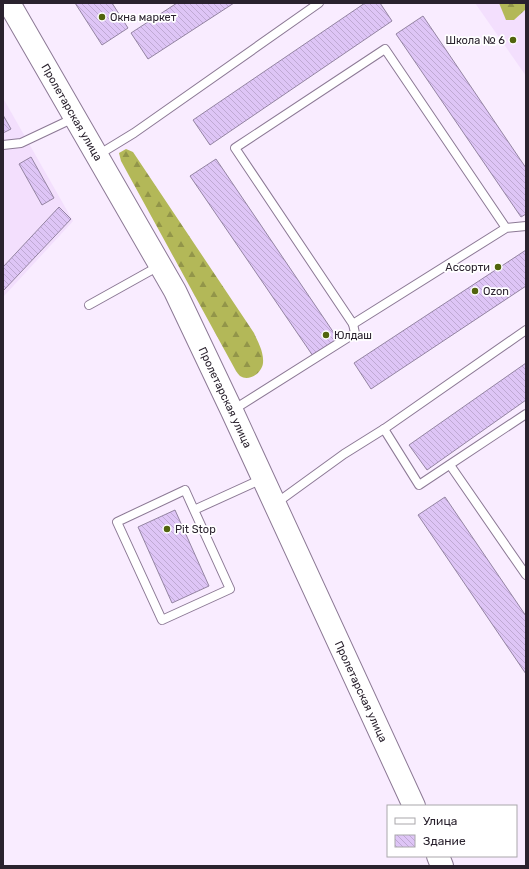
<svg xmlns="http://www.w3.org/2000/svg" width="529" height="869" viewBox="0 0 529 869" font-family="Rubik,sans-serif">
<defs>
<pattern id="forest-firs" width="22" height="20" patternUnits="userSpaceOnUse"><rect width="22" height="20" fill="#b3b858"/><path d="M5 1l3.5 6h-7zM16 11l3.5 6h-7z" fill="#929549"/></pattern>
<pattern id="building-back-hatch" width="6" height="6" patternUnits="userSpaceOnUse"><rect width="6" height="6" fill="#dec5f6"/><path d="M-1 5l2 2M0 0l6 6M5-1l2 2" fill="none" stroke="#bfa9d3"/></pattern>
</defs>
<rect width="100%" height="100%" fill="#f9ecff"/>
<g fill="#f3dffd">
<polygon points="475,3 526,3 526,76"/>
<polygon points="3,98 73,221 3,297"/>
</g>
<g fill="url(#forest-firs)">
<polygon points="499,3 526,3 526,9 514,20 506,20"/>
<path d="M126,149l7,3 121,181c4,9 10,19 9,30 -1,10 -14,19 -23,13 -2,-2 -3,-4 -4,-5l-115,-210 -2,-8z"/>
</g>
<g fill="url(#building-back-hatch)" stroke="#9484a2">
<polygon points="75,3 112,3 128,28 102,45"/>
<polygon points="177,3 234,3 148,59 131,33"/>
<polygon points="365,3 380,3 392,21 210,145 193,120"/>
<polygon points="423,16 526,168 526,214 521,217 396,34"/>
<polygon points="3,115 11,129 3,133"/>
<polygon points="31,157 54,198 42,205 19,164"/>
<polygon points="216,159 338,339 313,356 190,176"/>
<polygon points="59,207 71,219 3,291 3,267"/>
<polygon points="526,250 526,286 371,389 354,363"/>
<polygon points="526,363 526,400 427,470 409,445"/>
<polygon points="445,497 526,616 526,674 418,515"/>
<polygon points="175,510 209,586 172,603 138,527"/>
</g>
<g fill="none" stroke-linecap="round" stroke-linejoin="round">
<defs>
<g id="lane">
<polyline points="3,145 21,143 74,118"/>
<polyline points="98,155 134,133 319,3"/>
<polyline points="506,228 385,49 235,148 353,324 506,228 526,226"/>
<polyline points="89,305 159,266"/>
<polyline points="233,410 355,333 353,324"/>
<polyline points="384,429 419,485 526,414"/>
<polyline points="450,465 526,575"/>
<polyline points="275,504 344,454 384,429 526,330"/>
<polyline points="194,510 185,490 117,522 162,620 230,589 194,510 262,479"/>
</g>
<g id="secondary">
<path id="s1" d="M9,3l166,288 57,120 182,395"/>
<polyline points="438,856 442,866"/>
</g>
</defs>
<use href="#lane" stroke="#8c7995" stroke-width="10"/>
<use href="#secondary" stroke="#8c7995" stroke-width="24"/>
<use href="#lane" stroke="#fff" stroke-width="8"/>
<use href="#secondary" stroke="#fff" stroke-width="22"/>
</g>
<g fill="#51640d" stroke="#fff" stroke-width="1.5">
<circle cx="102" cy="17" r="4"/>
<circle cx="513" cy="40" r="4"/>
<circle cx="498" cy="267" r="4"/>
<circle cx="475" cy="291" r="4"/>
<circle cx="326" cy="335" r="4"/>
<circle cx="167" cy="529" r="4"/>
</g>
<g text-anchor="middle" stroke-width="3.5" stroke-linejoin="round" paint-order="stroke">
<g font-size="11" fill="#2a222e" stroke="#fff" text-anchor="start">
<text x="110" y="21">Окна маркет</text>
<text x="505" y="44" text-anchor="end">Школа № 6</text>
<text x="490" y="271" text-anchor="end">Ассорти</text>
<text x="483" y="295">Ozon</text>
<text x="334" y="339">Юлдаш</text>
<text x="175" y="533">Pit Stop</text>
</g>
<g font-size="11" fill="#2a222e" stroke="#fff">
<text dy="4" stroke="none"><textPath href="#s1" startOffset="126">Пролетарская улица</textPath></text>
<text dy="4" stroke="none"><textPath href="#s1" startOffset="450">Пролетарская улица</textPath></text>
<text dy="4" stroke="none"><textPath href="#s1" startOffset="774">Пролетарская улица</textPath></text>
</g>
</g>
<rect width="529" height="869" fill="none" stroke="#2a222e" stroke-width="8"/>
<rect x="387" y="805" width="130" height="52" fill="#ffffff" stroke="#aaa7ab"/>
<rect x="395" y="818" width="20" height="6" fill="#ffffff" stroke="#aaa7ab"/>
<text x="423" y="825" font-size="12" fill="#2a222e">Улица</text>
<rect x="395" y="835" width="20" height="12" fill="url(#building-back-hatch)" stroke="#aaa7ab"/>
<text x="423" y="845" font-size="12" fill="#2a222e">Здание</text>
</svg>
